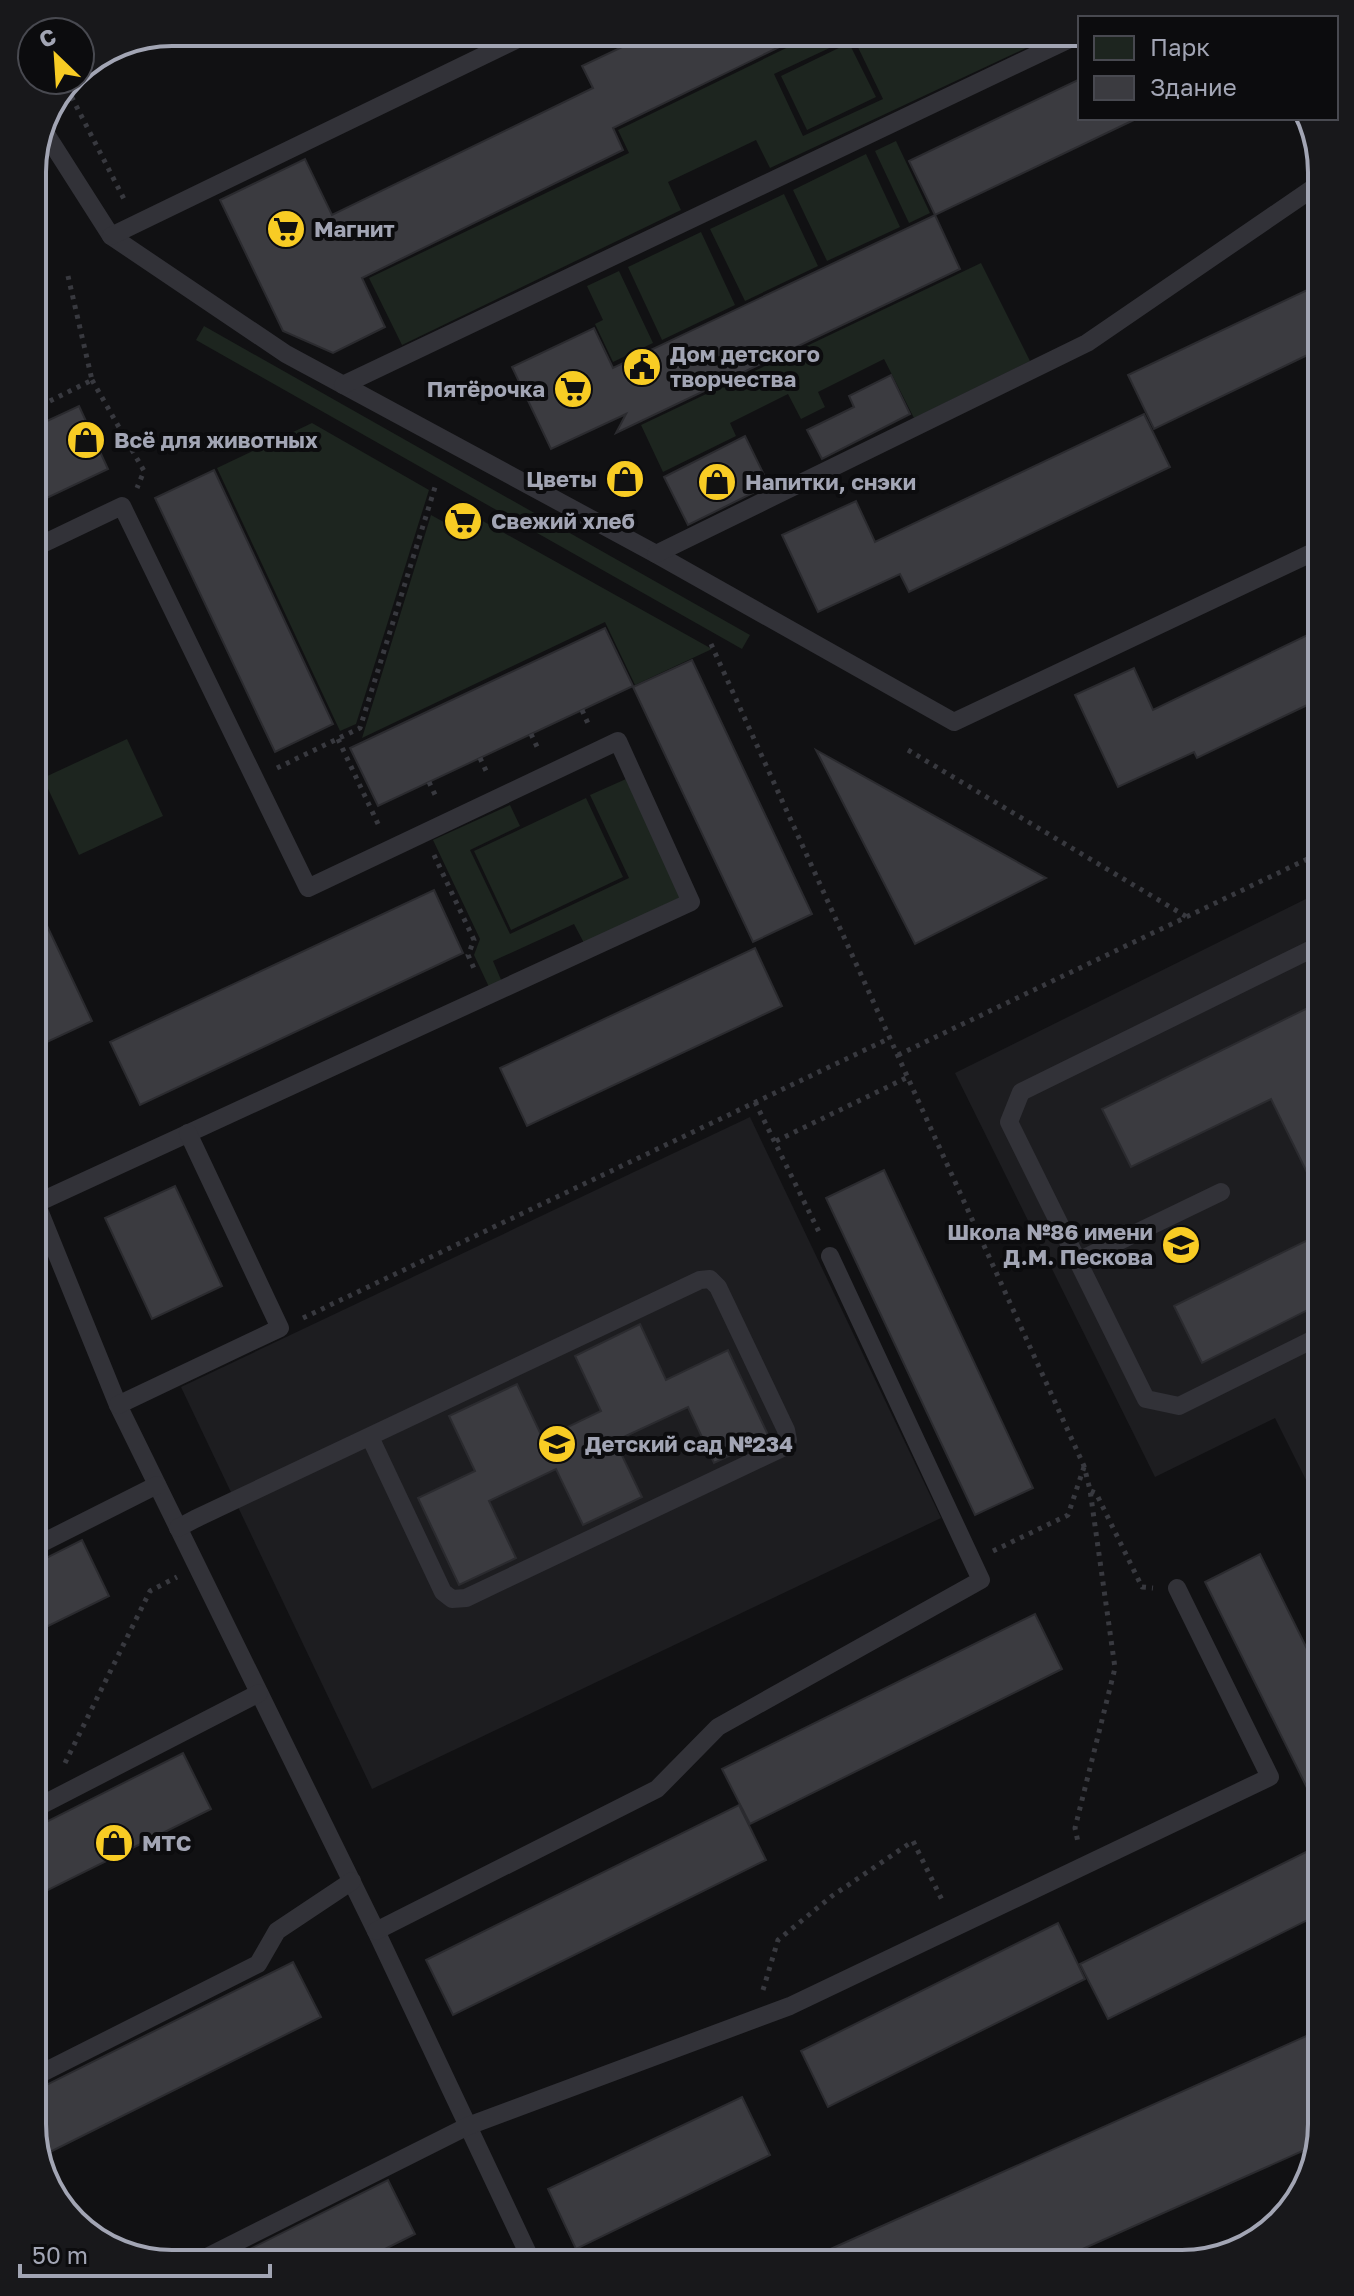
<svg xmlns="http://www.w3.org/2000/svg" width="1354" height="2296" viewBox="0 0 1354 2296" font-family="'Golos Text',sans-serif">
<rect width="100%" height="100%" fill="#111113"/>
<g fill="#1d1d20">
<polygon points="1322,891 1322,1512 1275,1418 1155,1477 955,1073"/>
<polygon points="750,1117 941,1518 372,1789 181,1387"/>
</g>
<g fill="#1d251f" fill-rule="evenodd">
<path d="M1056,34l-286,134 -14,-28 -88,42 13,28 -279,135 -33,-67 260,-125 -11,-23 193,-94zM853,37l30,62 -80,37 -29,-62z"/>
<polygon points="849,43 876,97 807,130 781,76"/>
<polygon points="896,141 930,213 909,223 875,151"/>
<polygon points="866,154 900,227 827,261 793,190"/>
<polygon points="784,194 818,266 745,301 710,229"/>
<polygon points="701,232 735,305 662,340 628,267"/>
<polygon points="981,263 1030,361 914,418 884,359 818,392 825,407 801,419 788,394 730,423 736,436 663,472 641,425"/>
<polygon points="619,271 653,343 613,362 595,324 603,320 587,286"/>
<polygon points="204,326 750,635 742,649 196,340"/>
<polygon points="312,423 429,490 356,724 340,731 217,468"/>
<polygon points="431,515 471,537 481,520 712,649 635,685 605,622 362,738"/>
<polygon points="127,739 163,816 79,855 43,778"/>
<polygon points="626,779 681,897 584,943 574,924 493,961 502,982 489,987 474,955 480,939 433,840 510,805 520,826 470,850 510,934 629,878 590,795"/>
<polygon points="586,798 623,877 511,930 474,851"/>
</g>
<g fill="#3b3b40" stroke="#2b2b2f" stroke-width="2">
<polygon points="802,36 613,128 623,150 362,278 385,327 333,353 283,331 220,200 305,159 332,215 593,88 582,66 641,38"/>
<polygon points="1080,79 1080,118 1138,118 935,215 909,161"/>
<polygon points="935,215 960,269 616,433 626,414 551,449 512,367 594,328 613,368"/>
<polygon points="1322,283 1322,348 1154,429 1128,375"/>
<polygon points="891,375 910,414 822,459 807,430 854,407 849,396"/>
<polygon points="79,406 108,469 32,505 32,428"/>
<polygon points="1144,414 1170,467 909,592 900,574 818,612 782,535 856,501 875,542"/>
<polygon points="745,436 769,485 688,525 664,477"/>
<polygon points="214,470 333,724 275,752 155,498"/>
<polygon points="605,628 633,686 378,806 350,748"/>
<polygon points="1322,628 1322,698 1197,758 1194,752 1118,787 1075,695 1134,668 1153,710"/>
<polygon points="692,660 812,914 753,942 633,687"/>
<polygon points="816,750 1046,878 915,944"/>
<polygon points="434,890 463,953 140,1105 110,1042"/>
<polygon points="32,894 92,1021 32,1049"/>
<polygon points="755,948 782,1006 527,1126 500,1068"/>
<polygon points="1322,1001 1322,1203 1271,1099 1131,1167 1102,1109"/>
<polygon points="884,1170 1033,1488 975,1515 826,1198"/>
<polygon points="175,1186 222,1286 152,1319 105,1218"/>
<polygon points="1322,1233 1322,1303 1202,1363 1174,1306"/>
<polygon points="640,1324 666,1380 728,1350 769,1437 714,1463 688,1407 615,1441 642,1497 583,1525 556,1469 489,1501 516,1558 459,1585 418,1498 475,1471 449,1416 517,1384 543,1439 601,1411 575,1356"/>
<polygon points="82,1540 109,1596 32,1634 32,1565"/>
<polygon points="1260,1554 1322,1679 1322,1818 1205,1582"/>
<polygon points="1035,1614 1062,1669 750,1824 722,1769"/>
<polygon points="183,1753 211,1809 32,1898 32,1829"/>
<polygon points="739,1805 766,1860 453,2015 426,1960"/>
<polygon points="1322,1844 1322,1913 1108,2019 1080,1964"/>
<polygon points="1058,1923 1085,1979 828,2107 801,2051"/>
<polygon points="293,1962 321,2017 40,2157 32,2124 32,2092"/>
<polygon points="1322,2029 1322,2124 1316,2145 1049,2264 797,2264"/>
<polygon points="742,2097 770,2155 576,2249 548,2189"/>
<polygon points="388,2180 415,2234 355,2264 220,2264"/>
</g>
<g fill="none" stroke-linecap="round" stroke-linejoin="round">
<g stroke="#38393f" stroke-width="5" stroke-dasharray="4 6" stroke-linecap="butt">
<polyline points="67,88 125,201"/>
<polyline points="92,380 144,471 137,488"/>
<polyline points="32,410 92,380 68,276"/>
<polyline points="711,644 1084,1466 1090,1490 1115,1668 1075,1828 1078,1842"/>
<polyline points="582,710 590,728"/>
<polyline points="531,734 539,751"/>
<polyline points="338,739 379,826"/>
<polyline points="908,750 1187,917"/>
<polyline points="480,758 488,775"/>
<polyline points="277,768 360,728 436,484"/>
<polyline points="429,782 437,799"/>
<polyline points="434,855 474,940 468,955 476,973"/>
<polyline points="898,1055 1322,852"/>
<polyline points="755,1102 820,1234"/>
<polyline points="776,1141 908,1077"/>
<polyline points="303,1318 890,1038"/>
<polyline points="1091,1491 1096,1493 1142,1587 1153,1588"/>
<polyline points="993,1551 1068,1515 1084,1467"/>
<polyline points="65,1763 150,1591 177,1577"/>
<polyline points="763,1990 778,1940 832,1896 913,1841 944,1904"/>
</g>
<g stroke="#323238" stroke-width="18">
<polyline points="46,134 111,236 286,354 656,554 954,722 1322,548"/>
<polyline points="111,236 518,39"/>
<polyline points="343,385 1080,34"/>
<polyline points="32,549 122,506 308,888 618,741 691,902 37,1203"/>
<polyline points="656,554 1087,343 1322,182"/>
<polyline points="32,1193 118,1405 376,1931 533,2264"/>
<polyline points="1078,1261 1221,1192"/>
<polyline points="1322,1335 1179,1406 1146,1399 1009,1122 1021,1092 1322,944"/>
<polyline points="118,1405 280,1328 188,1133"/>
<polyline points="178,1528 195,1519 700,1280 710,1279 718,1287 786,1430 788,1440 782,1448 466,1598 452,1599 443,1592 370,1437"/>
<polyline points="32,1548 157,1485"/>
<polyline points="32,1810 259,1693"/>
<polyline points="376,1931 657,1789 718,1727 981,1580 830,1256"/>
<polyline points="32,2078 258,1964 277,1931 352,1881"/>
<polyline points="193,2264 468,2126 790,2006 1270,1777 1177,1588"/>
</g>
</g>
<defs>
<symbol id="supermarket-disc" viewBox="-11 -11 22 22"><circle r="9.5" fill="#f8cc24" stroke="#0c0c0e"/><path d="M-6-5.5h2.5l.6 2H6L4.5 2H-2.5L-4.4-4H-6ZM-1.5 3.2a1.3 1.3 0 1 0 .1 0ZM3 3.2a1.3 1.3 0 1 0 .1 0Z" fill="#111"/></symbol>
<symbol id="civic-disc" viewBox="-11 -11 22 22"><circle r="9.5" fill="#f8cc24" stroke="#0c0c0e"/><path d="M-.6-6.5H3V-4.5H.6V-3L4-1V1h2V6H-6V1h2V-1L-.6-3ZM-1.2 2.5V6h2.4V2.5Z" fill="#111"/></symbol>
<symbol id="shop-disc" viewBox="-11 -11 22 22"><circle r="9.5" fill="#f8cc24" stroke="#0c0c0e"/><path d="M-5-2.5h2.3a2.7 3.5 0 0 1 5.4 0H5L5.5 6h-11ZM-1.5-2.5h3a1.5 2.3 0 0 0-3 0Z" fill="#111"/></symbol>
<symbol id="school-disc" viewBox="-11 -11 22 22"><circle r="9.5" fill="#f8cc24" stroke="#0c0c0e"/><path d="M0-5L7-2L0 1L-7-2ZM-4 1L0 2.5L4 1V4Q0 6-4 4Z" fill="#111"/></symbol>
</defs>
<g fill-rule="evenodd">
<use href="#supermarket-disc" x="264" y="207" width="44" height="44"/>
<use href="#civic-disc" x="620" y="345" width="44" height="44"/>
<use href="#supermarket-disc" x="551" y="367" width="44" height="44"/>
<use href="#shop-disc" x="64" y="418" width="44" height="44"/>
<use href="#shop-disc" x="603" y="457" width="44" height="44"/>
<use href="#shop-disc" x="695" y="460" width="44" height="44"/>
<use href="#supermarket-disc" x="441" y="499" width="44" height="44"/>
<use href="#school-disc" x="1159" y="1223" width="44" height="44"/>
<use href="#school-disc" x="535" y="1422" width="44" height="44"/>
<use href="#shop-disc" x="92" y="1821" width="44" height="44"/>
</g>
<g text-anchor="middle" stroke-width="8" stroke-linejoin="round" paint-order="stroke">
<g font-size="22" font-weight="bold" fill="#a2a5b4" stroke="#0c0c0e" text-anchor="start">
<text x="314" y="237">Магнит</text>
<text x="670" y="362">Дом детского<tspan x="670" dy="25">творчества</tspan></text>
<text x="545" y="397" text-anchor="end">Пятёрочка</text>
<text x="114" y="448">Всё для животных</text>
<text x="597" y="487" text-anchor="end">Цветы</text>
<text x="745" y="490">Напитки, снэки</text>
<text x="491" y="529">Свежий хлеб</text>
<text x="1153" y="1240" text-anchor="end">Школа №86 имени<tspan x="1153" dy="25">Д.М. Пескова</tspan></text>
<text x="585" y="1452">Детский сад №234</text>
<text x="142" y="1851">МТС</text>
</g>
</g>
<path d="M0 0H1354V2296H0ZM172 46H1182A126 126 0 0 1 1308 172V2124A126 126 0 0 1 1182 2250H172A126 126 0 0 1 46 2124V172A126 126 0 0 1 172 46Z" fill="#18181b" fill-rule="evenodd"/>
<path fill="none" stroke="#a2a5b4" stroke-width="4" d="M172 46H1182A126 126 0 0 1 1308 172V2124A126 126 0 0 1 1182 2250H172A126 126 0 0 1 46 2124V172A126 126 0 0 1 172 46Z"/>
<rect x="1078" y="16" width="260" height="104" fill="#0c0c0e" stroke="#484950" stroke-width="2"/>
<rect x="1094" y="36" width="40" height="24" fill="#1d251f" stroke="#484950" stroke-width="2"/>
<text x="1150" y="56" font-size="24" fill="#a2a5b4">Парк</text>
<rect x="1094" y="76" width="40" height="24" fill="#3b3b40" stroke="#484950" stroke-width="2"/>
<text x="1150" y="96" font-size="24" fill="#a2a5b4">Здание</text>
<g transform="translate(56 56) rotate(335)"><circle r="38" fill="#0c0c0e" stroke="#484950" stroke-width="2"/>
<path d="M0-6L14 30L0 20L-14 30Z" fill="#f8cc24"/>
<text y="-12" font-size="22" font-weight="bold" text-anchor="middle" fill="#a2a5b4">С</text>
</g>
<path d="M20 2264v12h250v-12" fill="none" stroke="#a2a5b4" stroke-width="4"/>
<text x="32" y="2264" font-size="24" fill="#a2a5b4" stroke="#0c0c0e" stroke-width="6" paint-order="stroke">50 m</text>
</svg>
